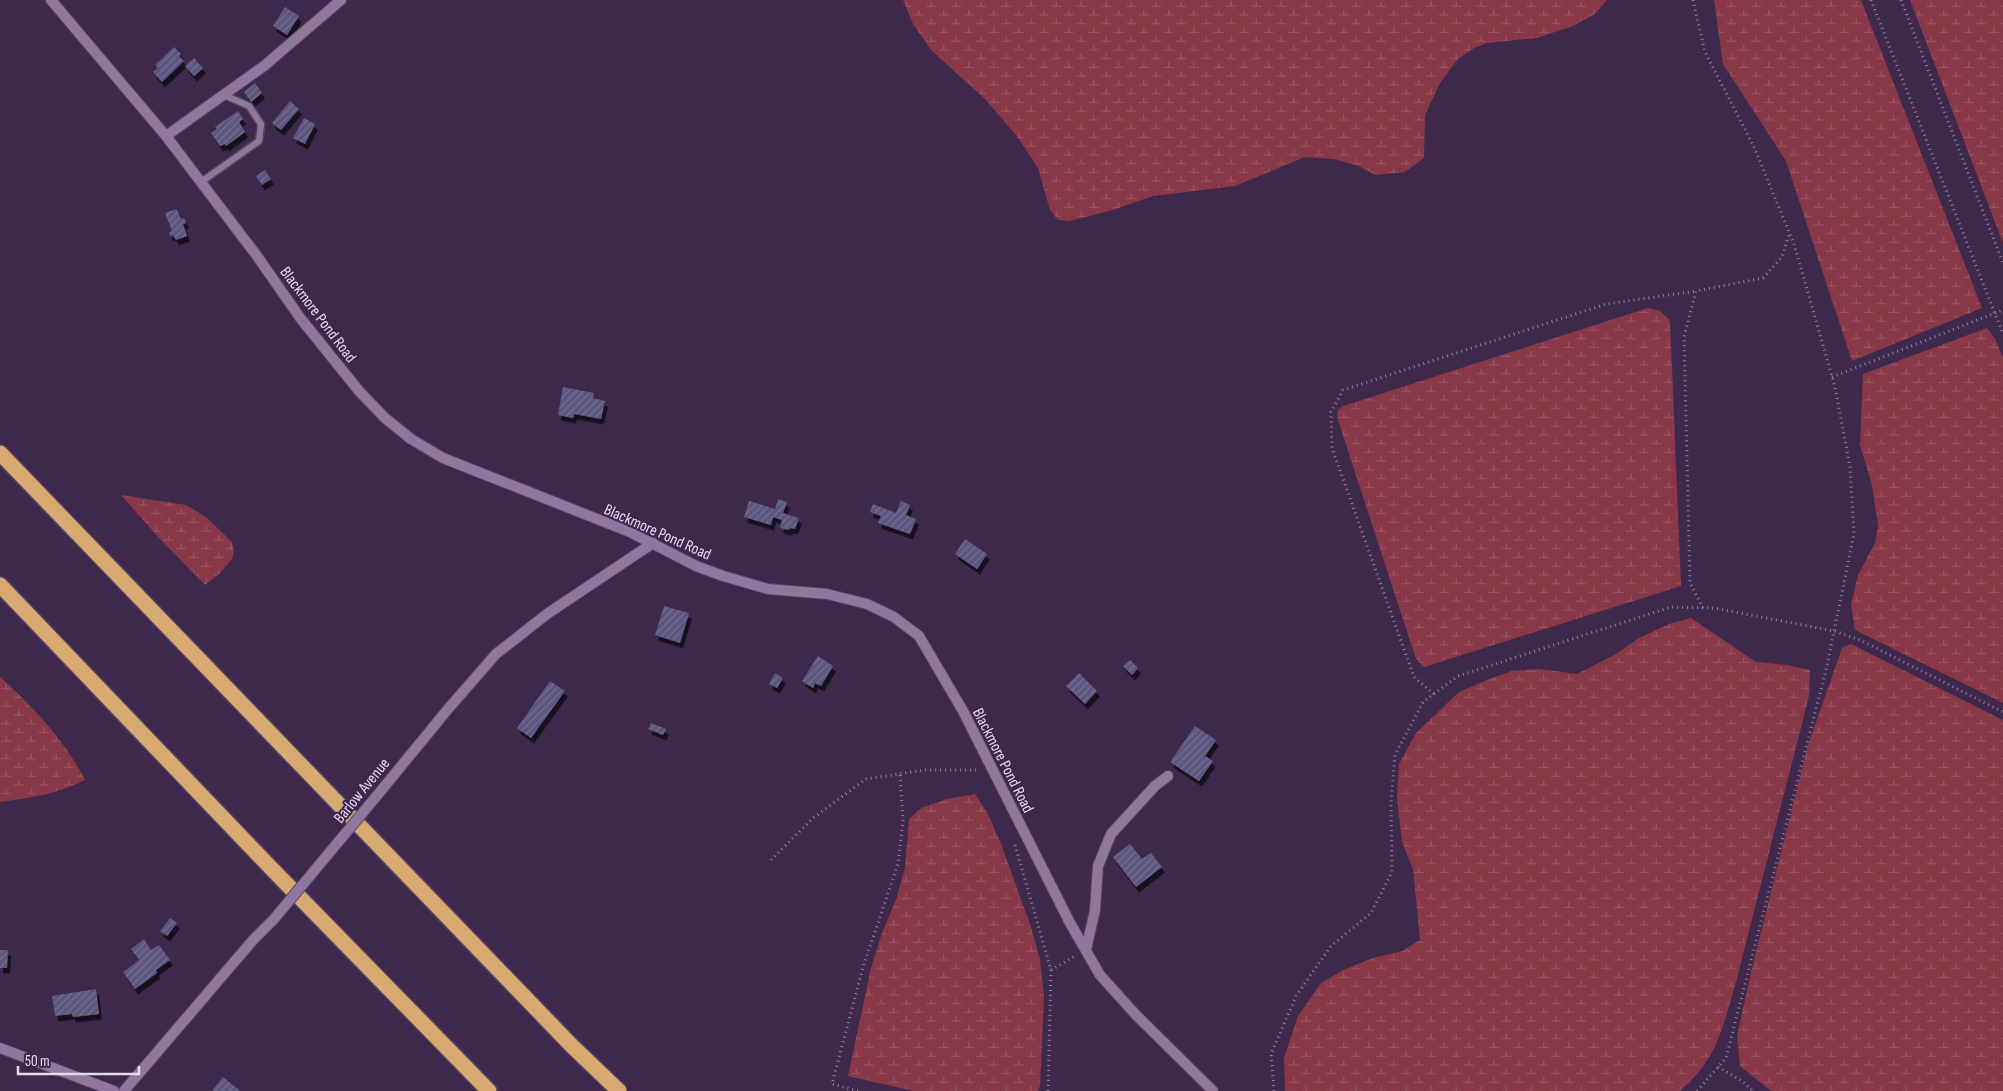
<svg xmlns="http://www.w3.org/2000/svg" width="2003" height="1091" viewBox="0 0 2003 1091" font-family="'Sofia Sans Condensed',sans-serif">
<defs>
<pattern id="wetland-marsh" width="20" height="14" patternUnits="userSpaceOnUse" patternTransform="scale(1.25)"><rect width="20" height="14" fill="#883847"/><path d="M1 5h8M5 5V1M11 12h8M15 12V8" fill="none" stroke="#995462"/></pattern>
<pattern id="building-hatch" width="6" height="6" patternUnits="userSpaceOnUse" patternTransform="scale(1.25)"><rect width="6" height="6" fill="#5c567f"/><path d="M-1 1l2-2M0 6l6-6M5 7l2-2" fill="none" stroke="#736e91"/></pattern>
<filter id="shadow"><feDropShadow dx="3" dy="5.5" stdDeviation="0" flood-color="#0009"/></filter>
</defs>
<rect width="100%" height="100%" fill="#3e294c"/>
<g fill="url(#wetland-marsh)">
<polygon points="903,0 1607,0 1595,14 1573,26 1537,38 1487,43 1474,48 1458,59 1440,83 1425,115 1424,158 1405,172 1375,175 1359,166 1334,159 1305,157 1235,186 1153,196 1113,210 1070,221 1058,220 1050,210 1038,168 1016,135 985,99 931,50 913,24"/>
<polygon points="1714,0 1861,0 1982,308 1852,361 1786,161 1723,64"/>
<polygon points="1910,0 2003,0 2003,243"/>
<polygon points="1648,308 1660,311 1670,320 1681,586 1424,667 1416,659 1337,417 1338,410 1343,406"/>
<polygon points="1987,328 1996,340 2003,358 2003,703 1855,630 1851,605 1858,575 1875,543 1878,526 1872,485 1860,445 1863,374"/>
<polygon points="121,495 186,505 206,517 232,542 234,551 232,559 219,574 205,585 160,539"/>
<path d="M1691,618l65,44 31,3 23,5 -1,26 -73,286c-7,23 -15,58 -28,77 -7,12 -18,23 -28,32h-395l-1,-33 14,-42 23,-33 22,-13 30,-12 29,-7 18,-11 -7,-71 -11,-27 -5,-43 2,-35 17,-31 43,-41 28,-12 25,-9 27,-2 38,5 39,-20 23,-16 30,-14z"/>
<polygon points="1851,644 2003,720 2003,1091 1771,1091 1740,1066 1737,1036 1751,972 1808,745 1842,648"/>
<path d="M0,677c32,29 65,63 85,103 -27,14 -55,18 -85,22z"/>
<polygon points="975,794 988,814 1001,844 1030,924 1040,959 1044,998 1040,1086 1038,1091 913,1091 848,1076 871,968 882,933 896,900 905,868 909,819 921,808 947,799"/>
</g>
<g fill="url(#building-hatch)" filter="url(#shadow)">
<polygon points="285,7 299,16 287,35 273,26"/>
<polygon points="174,47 181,54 179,56 184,61 162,82 153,72 158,68 155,65"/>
<polygon points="194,58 203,68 194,76 185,66"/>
<polygon points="255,83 262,93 251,102 244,92"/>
<polygon points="290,101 299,109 281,130 272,123"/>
<polygon points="238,111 243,119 239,122 245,132 226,146 225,144 220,146 211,133 217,129 215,127"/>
<polygon points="304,118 315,124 305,144 293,138"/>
<polygon points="265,170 271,179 262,185 256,176"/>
<polygon points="177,209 181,219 184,218 186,223 183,224 187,236 176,240 173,235 170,236 169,232 172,231 165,213"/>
<polygon points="563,387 594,393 593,398 605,401 601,419 574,414 573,418 558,415"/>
<polygon points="778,499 787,502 783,513 799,518 795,529 790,528 789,530 780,528 782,520 773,517 771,525 744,517 749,501 775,509"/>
<polygon points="901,501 910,505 906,515 916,519 910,534 878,523 881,516 870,512 873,504 896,513"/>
<polygon points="965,539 987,554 977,569 955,554"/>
<polygon points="664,606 689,613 680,643 655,635"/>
<polygon points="818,656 833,666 821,686 815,683 813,688 802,681"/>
<polygon points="1130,660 1138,668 1132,675 1123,666"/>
<polygon points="775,673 783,678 777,688 769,684"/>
<polygon points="1079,673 1097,691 1085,704 1066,686"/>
<polygon points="550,681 565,691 531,738 517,728"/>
<polygon points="651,723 666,729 663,735 648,729"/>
<polygon points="1195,726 1216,740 1205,756 1213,761 1199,781 1170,762"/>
<polygon points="1130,844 1142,859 1151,853 1162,867 1136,887 1113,857"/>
<polygon points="170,918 177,923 167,936 160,931"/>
<polygon points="144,939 151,950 159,945 170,960 156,970 157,973 135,989 123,972 139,960 131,949"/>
<polygon points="0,950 8,950 7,968 0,968"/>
<polygon points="96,989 99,1014 73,1017 72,1014 55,1016 52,996"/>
<polygon points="223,1077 240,1091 212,1091"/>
</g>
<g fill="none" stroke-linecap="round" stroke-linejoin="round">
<defs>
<polyline id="service" points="201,182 259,141 261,124 249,106 224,95"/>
<g id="minor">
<polyline points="51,0 166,136 257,256 301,319 359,391 385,418 411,439 443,458 630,532 696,566 723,576 768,589 827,594 867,604 894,617 919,636 963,711 1070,923 1100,975 1136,1015 1213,1091"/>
<polyline points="166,136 264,66 341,0"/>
<polyline points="375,798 448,709 496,654 547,614 653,543"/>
<polyline points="1086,950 1095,910 1098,866 1111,834 1155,786 1168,776"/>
<polyline points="0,1048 114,1091"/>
<polyline points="124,1091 253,940 274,919"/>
</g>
<g id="motorway">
<polyline points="0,453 572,1046 619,1091"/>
<polyline points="0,585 271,868 489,1091"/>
</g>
</defs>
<use href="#service" stroke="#574462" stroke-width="9"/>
<use href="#minor" stroke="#574462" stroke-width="12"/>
<use href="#motorway" stroke="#574462" stroke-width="18"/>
<g stroke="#91809d" stroke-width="3" stroke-dasharray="1 4" stroke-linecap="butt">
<polyline points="1693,0 1705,52 1754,147 1794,244 1835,387 1850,467 1854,534 1826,670 1726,1058 1697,1091"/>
<polyline points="1871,0 2003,334"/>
<polyline points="1901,0 2003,263"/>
<polyline points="1832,377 2003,310"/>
<polyline points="1703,608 1690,583 1684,337 1696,291 1763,278 1782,257 1789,234"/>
<polyline points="1434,694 1414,677 1332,448 1331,412 1343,390 1606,304 1696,291"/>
<polyline points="1015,845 1051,970 1048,1091"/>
<polyline points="771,860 813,818 866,779 926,770 979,770"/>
<polyline points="1051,970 1077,955"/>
<polyline points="1718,1067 1742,1081 1753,1091"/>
<polyline points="858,1091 832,1084 863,967 898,864 903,820 900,774"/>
<polyline points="1274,1091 1271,1054 1296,996 1331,946 1371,913 1392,872 1391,804 1395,755 1423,702 1458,676 1671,607 1714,608 1834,631 1860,640 2003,712"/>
</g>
<use href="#service" stroke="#8f779f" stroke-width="6"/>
<use href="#minor" stroke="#8f779f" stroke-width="10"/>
<use href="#motorway" stroke="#d8a970" stroke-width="15"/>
<defs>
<polyline id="minor-bridge" points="274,919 375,798"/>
</defs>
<use href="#minor-bridge" stroke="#574462" stroke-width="12" stroke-linecap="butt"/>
<use href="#minor-bridge" stroke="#8f779f" stroke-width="10"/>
</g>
<g text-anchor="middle" stroke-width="4" stroke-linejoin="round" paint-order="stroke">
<g font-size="16" fill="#e5d8ef" stroke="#3e294c">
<text transform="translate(319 314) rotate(53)" y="6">Blackmore Pond Road</text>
<text transform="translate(658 531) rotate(24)" y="6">Blackmore Pond Road</text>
<text transform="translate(1004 760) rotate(63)" y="6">Blackmore Pond Road</text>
<text transform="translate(361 790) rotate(-51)" y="6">Barlow Avenue</text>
</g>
</g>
<path d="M18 1066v8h121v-8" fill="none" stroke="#e5d8ef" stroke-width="2.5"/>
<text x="25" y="1066" font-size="15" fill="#e5d8ef" stroke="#3e294c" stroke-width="4" paint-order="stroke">50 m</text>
</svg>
